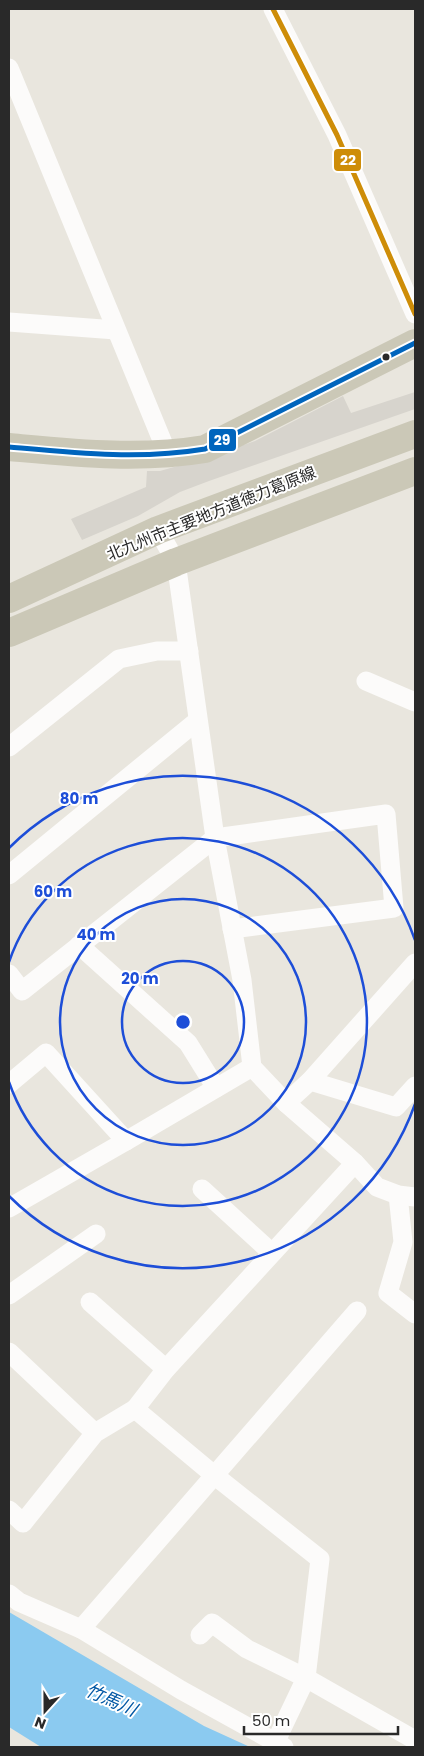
<svg xmlns="http://www.w3.org/2000/svg" width="424" height="1756" viewBox="0 0 424 1756" font-family="Poppins,'Noto Sans JP',sans-serif">
<rect width="100%" height="100%" fill="#e9e6de"/>
<polygon fill="#d7d4cd" points="415,392 415,409 209,481 180,492 138,516 82,540 71,519 146,487 147,471 160,471 209,457 255,441 343,396 351,413"/>
<polygon fill="#8bcaf0" points="9,1612 204,1726 250,1747 41,1747 9,1727"/>
<g fill="none" stroke-linecap="round" stroke-linejoin="round">
<g stroke="#fcfbfa" stroke-width="19">
<polyline points="273,9 337,135 415,314"/>
<polyline points="9,68 168,455"/>
<polyline points="9,322 116,330"/>
<polyline points="158,530 176,562 215,838 242,980 252,1067 286,1103 355,1163 377,1187 398,1195 415,1197"/>
<polyline points="366,681 415,702"/>
<polyline points="9,747 119,659 157,651 189,651"/>
<polyline points="9,875 197,721"/>
<polyline points="79,945 188,1043 216,1088"/>
<polyline points="9,974 22,991 215,838 386,814 394,908 232,929"/>
<polyline points="310,1081 415,963"/>
<polyline points="9,1084 46,1053 126,1141 9,1208"/>
<polyline points="286,1103 310,1081 396,1107 415,1086"/>
<polyline points="126,1141 252,1067"/>
<polyline points="202,1189 272,1253"/>
<polyline points="398,1195 403,1242 388,1293 415,1314"/>
<polyline points="9,1295 96,1234"/>
<polyline points="90,1302 166,1369"/>
<polyline points="9,1352 95,1433"/>
<polyline points="9,1510 23,1523 95,1433 135,1409"/>
<polyline points="9,1594 19,1602 81,1629 181,1690 284,1747"/>
<polyline points="81,1629 357,1311"/>
<polyline points="200,1635 212,1623 247,1649 306,1678 415,1740"/>
<polyline points="275,1743 306,1678 320,1559 214,1475 135,1409 166,1369 355,1163"/>
</g>
<g stroke="#cbc8b7" stroke-width="28">
<path d="M9,447c66,6 130,13 196,2l210,-106"/>
<polyline points="9,599 158,530 415,434"/>
<polyline points="9,633 176,562 415,471"/>
</g>
<defs>
<polyline id="bus-1" points="273,9 337,135 415,314"/>
<path id="bus-2" d="M9,447c66,6 130,13 196,2l210,-106"/>
</defs>
<use href="#bus-1" stroke="#fff" stroke-width="9"/>
<use href="#bus-2" stroke="#fff" stroke-width="9"/>
<use href="#bus-1" stroke="#ce8d08" stroke-width="5"/>
<use href="#bus-2" stroke="#0065bd" stroke-width="5"/>
</g>
<g fill="none" stroke="#1d4ed8" stroke-width="2.5">
<circle cx="183" cy="1022" r="61"/>
<circle cx="183" cy="1022" r="123"/>
<path d="M9 962A184 184 0 1 1 9 1082"/>
<path d="M415 1104A246 246 0 0 1 9 1196M9 848A246 246 0 0 1 415 940"/>
</g>
<circle fill="#292929" stroke="#fff" stroke-width="2" cx="386" cy="357" r="4.5"/>
<g text-anchor="middle" stroke-width="4" stroke-linejoin="round" paint-order="stroke">
<g font-size="16" fill="#292929" stroke="#fff">
<text transform="translate(211 513) rotate(-22)" y="6">北九州市主要地方道徳力葛原線</text>
</g>
<g font-size="18" font-style="italic" fill="#0258a4" stroke="#fff">
<text transform="translate(111 1700) rotate(24)" y="6">竹馬川</text>
</g>
</g>
<circle cx="183" cy="1022" r="8" fill="#1d4ed8" stroke="#fff" stroke-width="2.5"/>
<g font-size="15" text-anchor="middle" font-weight="bold" fill="#1d4ed8" stroke="#fff" stroke-width="4" stroke-linejoin="round" paint-order="stroke">
<text x="79" y="804">80 m</text>
<text x="53" y="897">60 m</text>
<text x="96" y="940">40 m</text>
<text x="140" y="984">20 m</text>
</g>
<g stroke="#fff" stroke-width="2">
<rect x="333" y="148" width="29" height="24" rx="5" fill="#ce8d08"/>
<rect x="208" y="428" width="29" height="24" rx="5" fill="#0065bd"/>
</g>
<g font-size="14" text-anchor="middle" font-weight="bold" fill="#fff">
<text x="348" y="165">22</text>
<text x="222" y="445">29</text>
</g>
<rect width="424" height="1756" fill="none" stroke="#292929" stroke-width="20"/>
<g transform="translate(45 1711) rotate(201)" stroke="#ffffff" stroke-width="4" paint-order="stroke">
<path d="M0-4L9 19L0 12L-9 19Z" fill="#292929"/>
<text y="-8" font-size="14" font-weight="bold" text-anchor="middle" fill="#292929">N</text>
</g>
<path d="M244 1726v8h154v-8" fill="none" stroke="#292929" stroke-width="2.5"/>
<text x="252" y="1726" font-size="15" fill="#292929" stroke="#ffffff" stroke-width="4" paint-order="stroke">50 m</text>
</svg>
